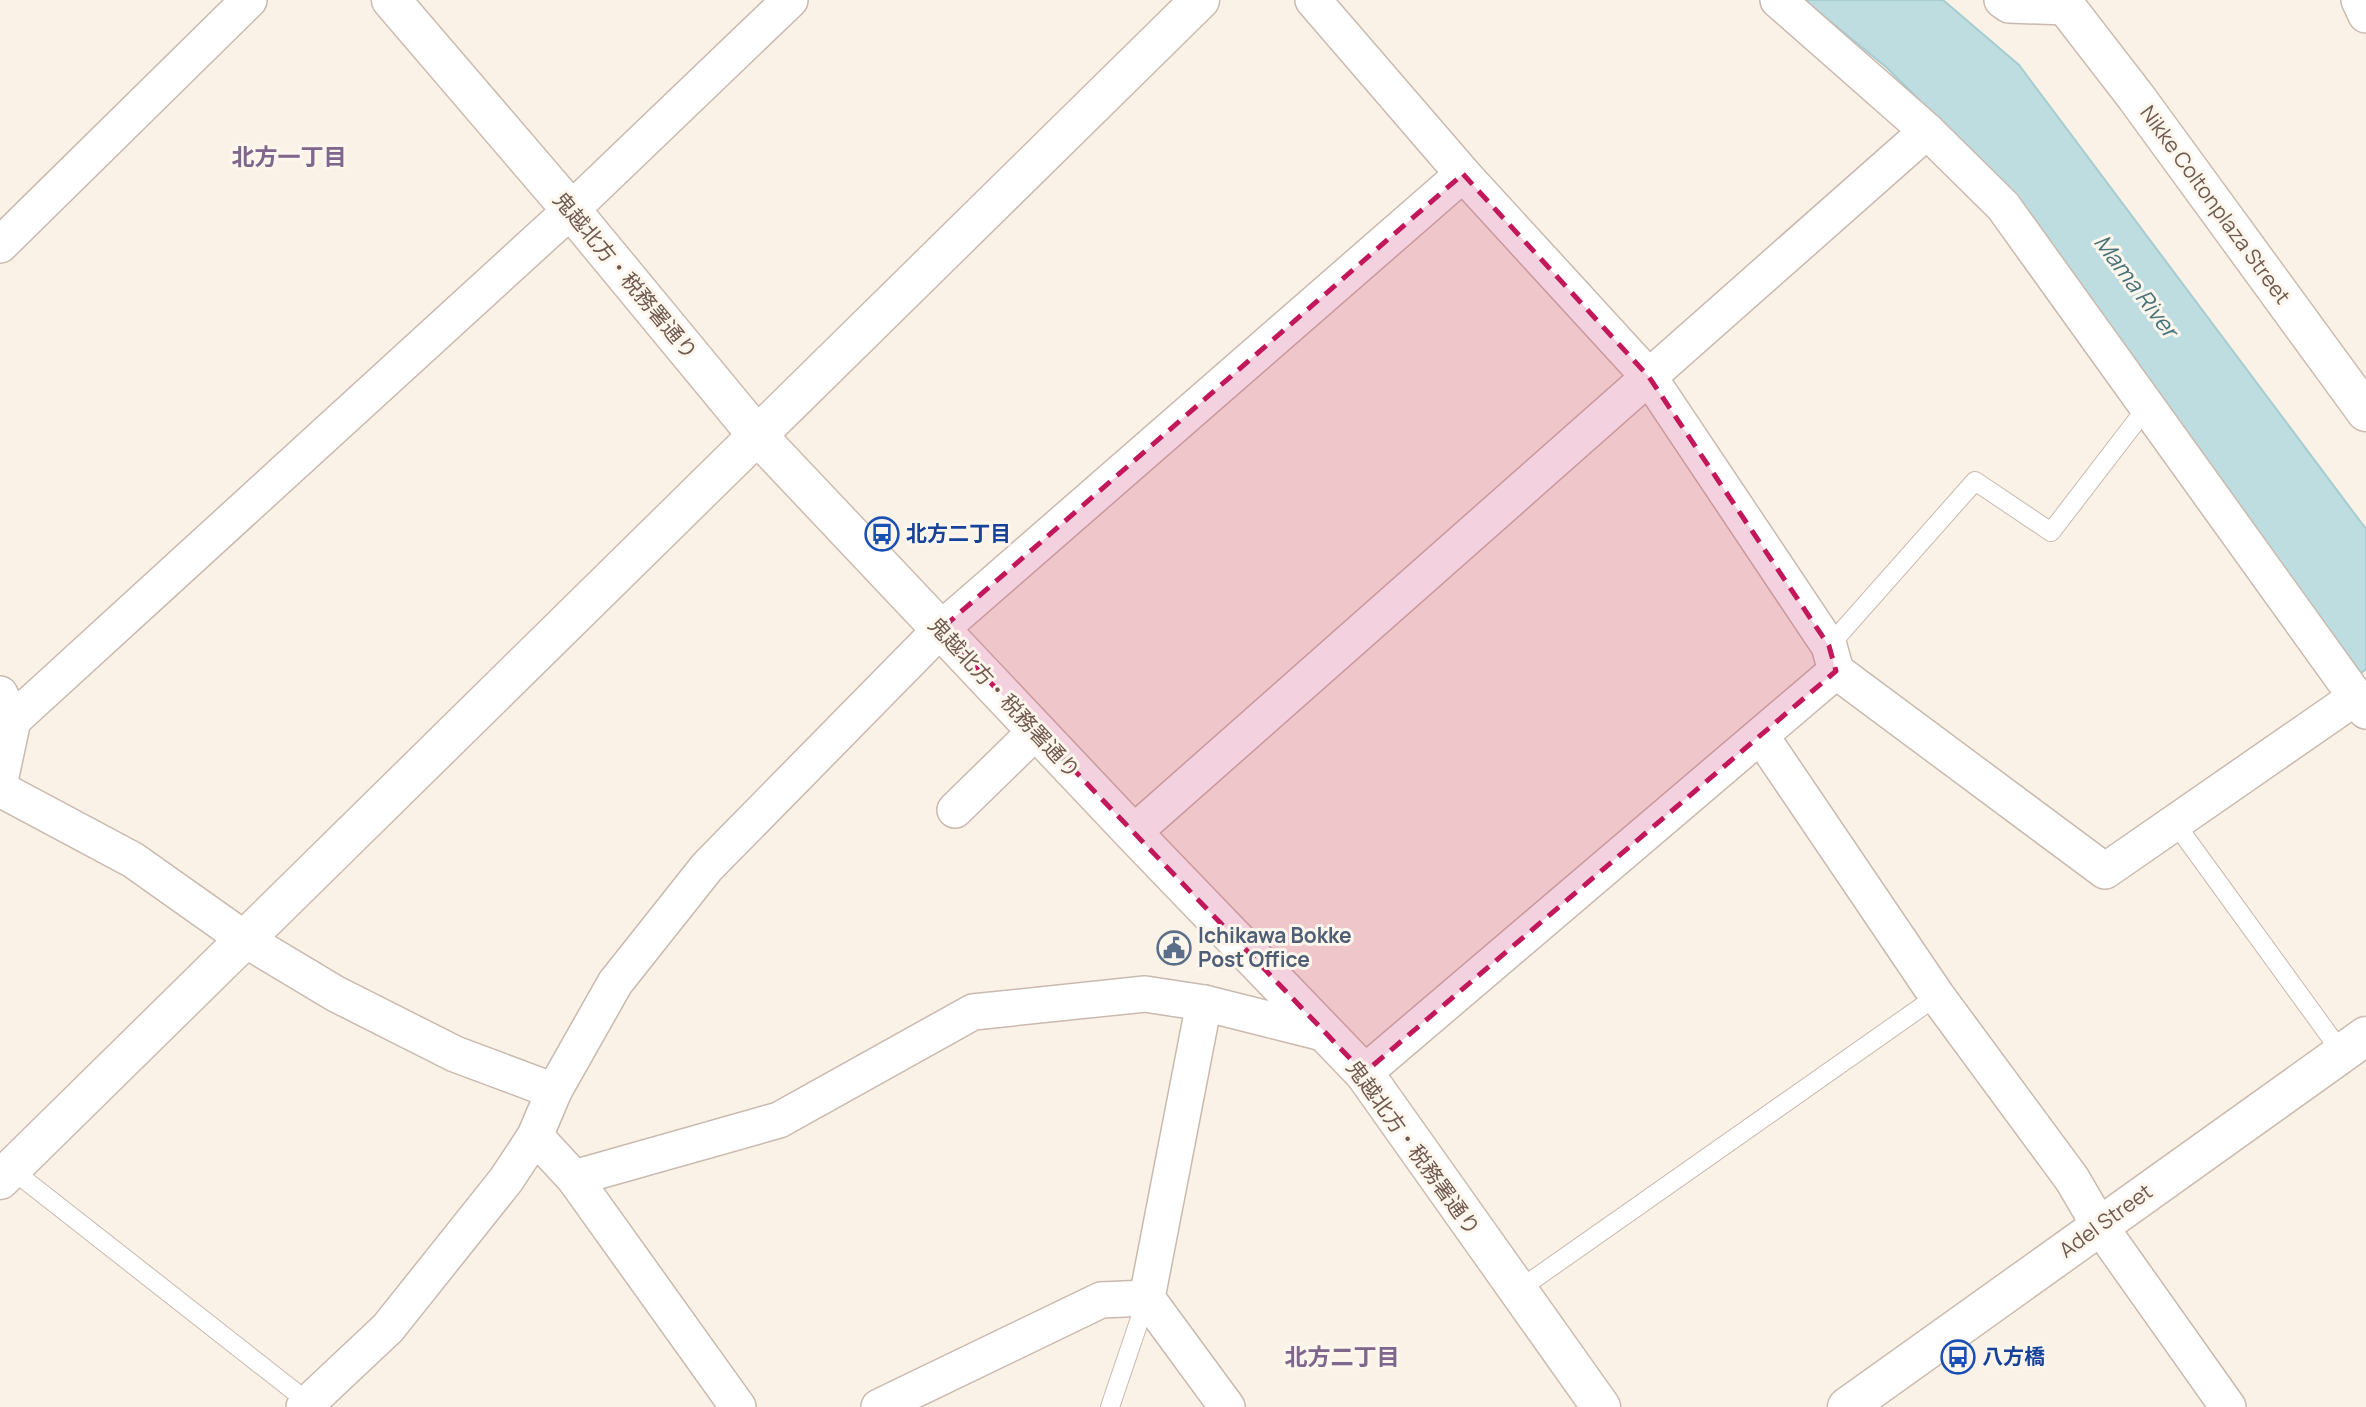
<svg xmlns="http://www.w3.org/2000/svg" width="2366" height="1407" viewBox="0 0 2366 1407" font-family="Manrope,'Noto Sans JP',sans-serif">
<rect width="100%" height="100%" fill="#faf2e7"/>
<polygon fill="#bedde1" stroke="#a5ccd1" stroke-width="2" points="1804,0 1943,0 2019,65 2366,529 2366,669 2361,673 1975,155 1886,67"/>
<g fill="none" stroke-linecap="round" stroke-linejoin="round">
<defs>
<g id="lane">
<polyline points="1829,646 1975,481 2051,532 2147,407"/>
<polyline points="2175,823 2342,1053"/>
<polyline points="11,1169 308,1402"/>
<polyline points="1517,1291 1937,996"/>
<polyline points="1110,1407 1147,1298"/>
</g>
<g id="street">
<polyline points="1313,0 1463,174 1649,377 1829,646 1836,671 2105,871 2356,697"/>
<polyline points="1778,0 1927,131 2003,206 2366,711"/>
<polyline points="2002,0 2009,5 2066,7"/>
<polyline points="2359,0 2366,15"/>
<polyline points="0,245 249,0"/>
<polyline points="0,694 13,720 0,781"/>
<polyline points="13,720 571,210 790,0"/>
<polyline points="1761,736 1937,996 2072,1179 2099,1225 2228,1407"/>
<polyline points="0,789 133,860 246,940 336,994 455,1054 554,1091"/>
<polyline points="955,810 1036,731"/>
<polyline points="1133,833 1927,131"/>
<polyline points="1204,1003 1147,1298 1227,1407"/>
<polyline points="1364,1073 1836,671"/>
<polyline points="535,1136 574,1178 738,1407"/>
<polyline points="574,1178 779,1120 973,1012 1145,994 1204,1003 1323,1033"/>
<polyline points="304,1407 388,1328 506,1180 535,1136 554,1091 615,983 707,867 940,630 1463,174"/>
<polyline points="879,1407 1101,1300 1147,1298"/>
</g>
<g id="secondary">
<polyline points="391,0 571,210 756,434 1133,833 1364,1073 1601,1407"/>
<polyline points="2061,0 2136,97 2366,412"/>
<polyline points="0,1180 1200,0"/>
<polyline points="1847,1407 2366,1036"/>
</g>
</defs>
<use href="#lane" stroke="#cab9ae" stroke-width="20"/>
<use href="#street" stroke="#cab9ae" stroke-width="38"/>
<use href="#secondary" stroke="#cebbaf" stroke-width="41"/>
<use href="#lane" stroke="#fff" stroke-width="18"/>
<use href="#street" stroke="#fff" stroke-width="35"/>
<use href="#secondary" stroke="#fff" stroke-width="38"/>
</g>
<path fill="#c2185b" fill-opacity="0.2" stroke="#c2185b" stroke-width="5" stroke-dasharray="14 9" stroke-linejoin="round" d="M1463,174l186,203 180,269 7,25 -472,402 -424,-443z"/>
<defs>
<symbol id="bus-ring" viewBox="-11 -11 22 22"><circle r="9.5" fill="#fdf6ed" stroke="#1a4fb4" stroke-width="1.5"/><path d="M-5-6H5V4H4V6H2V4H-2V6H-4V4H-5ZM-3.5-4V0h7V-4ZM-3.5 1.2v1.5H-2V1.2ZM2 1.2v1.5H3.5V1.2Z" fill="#1a4fb4"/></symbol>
<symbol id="civic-ring" viewBox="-11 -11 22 22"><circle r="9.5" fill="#fdf6ed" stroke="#5c6f8a" stroke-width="1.5"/><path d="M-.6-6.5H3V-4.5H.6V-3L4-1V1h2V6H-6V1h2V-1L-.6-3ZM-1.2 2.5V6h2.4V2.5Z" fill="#5c6f8a"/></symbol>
</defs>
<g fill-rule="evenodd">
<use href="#bus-ring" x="863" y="515" width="38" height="38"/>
<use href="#civic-ring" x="1155" y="929" width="38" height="38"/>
<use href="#bus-ring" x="1939" y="1338" width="38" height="38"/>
</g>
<g text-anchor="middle" stroke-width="6" stroke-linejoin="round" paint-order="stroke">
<g font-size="21" fill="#70594e" stroke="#fdf6ed">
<text transform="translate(2215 205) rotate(54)" y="7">Nikke Coltonplaza Street</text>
<text transform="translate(625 276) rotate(50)" y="7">鬼越北方・税務署通り</text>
<text transform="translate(1004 698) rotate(47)" y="7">鬼越北方・税務署通り</text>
<text transform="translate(1413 1148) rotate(54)" y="7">鬼越北方・税務署通り</text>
<text transform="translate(2106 1221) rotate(-36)" y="7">Adel Street</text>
</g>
<g font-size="21" font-weight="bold" fill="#164399" stroke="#fdf6ed" text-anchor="start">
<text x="906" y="541">北方二丁目</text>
<text x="1982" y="1364">八方橋</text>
</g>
<g font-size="21" font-weight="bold" fill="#4e5e75" stroke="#fdf6ed" text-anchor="start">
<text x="1198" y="943">Ichikawa Bokke<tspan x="1198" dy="24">Post Office</tspan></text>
</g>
<g font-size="23" font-weight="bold" fill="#7e668c" stroke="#fdf6ed">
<text x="289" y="165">北方一丁目</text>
<text x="1342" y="1365">北方二丁目</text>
</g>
<g font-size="23" font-style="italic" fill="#47737a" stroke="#fdf6ed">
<text transform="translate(2136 286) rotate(53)" y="8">Mama River</text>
</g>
</g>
</svg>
